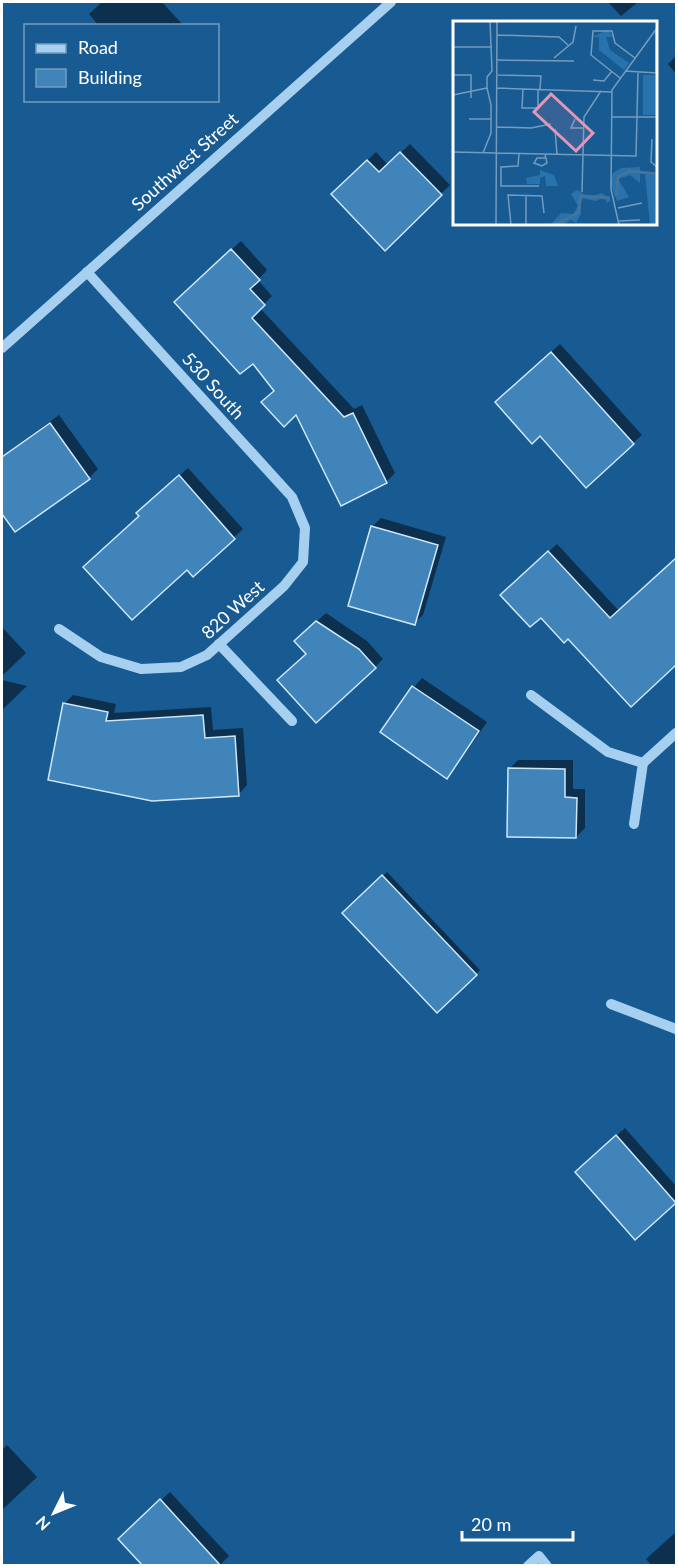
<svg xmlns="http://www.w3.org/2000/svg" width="678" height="1567" viewBox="0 0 678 1567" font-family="Lato,sans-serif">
<rect width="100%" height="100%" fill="#185a92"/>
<g fill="#0007">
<polygon points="102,2 162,2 183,25 99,26 89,14"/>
<polygon points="608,2 638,2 621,16"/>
<polygon points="676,56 676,74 668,64"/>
<polygon points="410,144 450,185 385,248 333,194 376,152 388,165"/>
<polygon points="241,241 267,270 258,280 272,296 260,308 354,409 362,405 395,473 386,482 341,504 297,413 275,390 253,362 184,293"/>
<polygon points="560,344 642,435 633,443 505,394"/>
<polygon points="59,415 98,469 89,478 15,530 2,511 2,456"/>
<polygon points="188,468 243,529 193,575 147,504"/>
<polygon points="381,518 446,537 423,615 414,623 372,527"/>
<polygon points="557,544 619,611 676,559 676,641 672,645 676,651 676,663 631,705 568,637 511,587"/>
<polygon points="326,613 367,641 383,659 375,667 307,653 305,632"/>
<polygon points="2,627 26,653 2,676"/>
<polygon points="422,678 487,722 455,768 447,777 382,732 414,687"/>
<polygon points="2,680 27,686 2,710"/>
<polygon points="73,695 116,704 114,713 211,707 213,730 243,728 247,785 239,794 64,704"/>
<polygon points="518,760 573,760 573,789 585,789 585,828 576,837 510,768"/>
<polygon points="387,872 480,970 437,1011 344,913"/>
<polygon points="625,1128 676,1186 676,1201 635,1238 585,1164"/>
<polygon points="7,1445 37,1477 2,1510 2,1450"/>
<polygon points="170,1492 229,1556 219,1566 129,1530"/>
<polygon points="676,1532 676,1566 652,1566 646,1559"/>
</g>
<g fill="#4184b9" stroke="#cde7fb" stroke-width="1.5">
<polygon points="400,152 442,195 385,251 331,194 367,160 379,172"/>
<polygon points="231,249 260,280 250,289 265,305 252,318 344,417 353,413 387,483 341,506 296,415 284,427 261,402 274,391 253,364 240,374 174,302"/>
<polygon points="551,352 634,444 586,488 540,436 532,444 495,402"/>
<polygon points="50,423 90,479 15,532 2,514 2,457"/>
<polygon points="179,475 235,539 193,577 187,570 132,620 83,567 139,516 136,513"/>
<polygon points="371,526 438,545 415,625 348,606"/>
<polygon points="548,551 610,618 676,558 676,665 631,707 568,639 564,643 541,618 530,627 500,595"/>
<polygon points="316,621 359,649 376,668 316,723 277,680 306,654 294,641"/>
<polygon points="412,686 479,731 447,779 380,732"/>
<polygon points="63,703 108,712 106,721 203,715 205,738 235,736 239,796 152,801 48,780"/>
<polygon points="508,768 565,769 565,797 577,798 576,838 507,837"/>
<polygon points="382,875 477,975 437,1013 342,913"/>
<polygon points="616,1135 676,1203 635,1240 575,1172"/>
<polygon points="160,1499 221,1566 143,1566 118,1539"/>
</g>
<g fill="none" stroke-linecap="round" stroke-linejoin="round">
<g stroke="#a7d0f0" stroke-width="10">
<polyline points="2,348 391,2"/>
<polyline points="59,629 101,657 141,669 181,667 207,655 284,586 303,562 305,528 292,497 87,272"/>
<polyline points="219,644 292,721"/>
<polyline points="531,695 608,752 643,763"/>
<polyline points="634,824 643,763 676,733"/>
<polyline points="611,1004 676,1029"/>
<polyline points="528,1566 539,1556 547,1566"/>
</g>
</g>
<g text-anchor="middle" stroke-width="4.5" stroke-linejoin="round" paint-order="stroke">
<g font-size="18" fill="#fff" stroke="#185a92">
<text transform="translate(185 162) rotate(-42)" y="6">Southwest Street</text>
<text transform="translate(213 386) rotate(48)" y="6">530 South</text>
<text transform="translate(233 610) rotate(-42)" y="6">820 West</text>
</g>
</g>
<g transform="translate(453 21)">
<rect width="204" height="204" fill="#185a92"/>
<path d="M155,9l5,7h-7l4,13 19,13 -5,7 -25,-20v-13h-7zM190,54h14l-1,40h-13zM187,146v16l-10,-8 -12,4 11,18 -12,4 -7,-18 3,-10 8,-5zM87,149l14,5 4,11h-12l-1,-10 -5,2v6h-13l-1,-6 14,-3zM204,150v54h-7l-5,-50zM124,169l12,7 13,-4 9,7 -4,3 -3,-6 -8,4 -15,-3v16l-5,9 -5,-3 -8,5h-13l11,-12 12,1 5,-8 -7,-12z" fill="#2873ae"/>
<path fill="none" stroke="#44739b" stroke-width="3" d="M163,175l2,-20 12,-5 27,3M101,204l24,-12 3,-17 29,2"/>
<path fill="none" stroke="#749cbe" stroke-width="1.5" d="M203,8v44M44,14l62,2 9,8M0,26h39M101,37l19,-16 3,-16M43,39l78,1M172,50l32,2M0,54h18v23M43,54l45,1 -1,13M167,57l-29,-23 2,-24h19l3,12 20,15M140,59l11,1 8,-10M43,67l116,4M70,68l-1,19h16v-19M0,74l34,-7M159,96h45M16,98h22M122,98l-4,9h13M43,106l35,1 20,-4M102,108l2,26M199,118l-1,23 6,5M0,131l44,1M30,132l8,-20v-28l-4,-17v-11l5,-6 -2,-50M44,132l139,3 2,-83M66,132l-1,13 -17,1v19h38M92,133l2,9 -5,3 -8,-3 3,-5h8M129,171l2,-75 17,-26M165,187l24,-5M166,200l21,-1M43,204l1,-204M58,204l-3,-30 34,1 2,17M73,204v-29M166,204l-8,-36 1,-99 45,-62"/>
<path fill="#e497b5" fill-opacity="0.15" stroke="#e497b5" stroke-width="3" d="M98,73l42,39 -17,18 -42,-39z"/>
<rect width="204" height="204" fill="none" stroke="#fff" stroke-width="3"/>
</g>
<rect width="678" height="1567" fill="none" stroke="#ffffff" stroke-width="6"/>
<rect x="24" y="24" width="195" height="78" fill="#185a92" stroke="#749cbe" stroke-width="1.5"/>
<rect x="36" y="44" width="30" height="9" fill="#a7d0f0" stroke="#749cbe" stroke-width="1.5"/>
<text x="78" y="54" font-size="18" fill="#ffffff">Road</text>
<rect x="36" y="69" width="30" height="18" fill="#4184b9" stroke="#749cbe" stroke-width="1.5"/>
<text x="78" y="84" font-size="18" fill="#ffffff">Building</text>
<g transform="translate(54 1513) rotate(227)" stroke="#185a92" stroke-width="4.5" paint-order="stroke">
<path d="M0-4.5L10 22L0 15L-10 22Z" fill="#ffffff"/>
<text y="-9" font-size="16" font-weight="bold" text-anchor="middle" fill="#ffffff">N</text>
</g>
<path d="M462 1531v9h111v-9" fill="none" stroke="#ffffff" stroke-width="3"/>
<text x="471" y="1531" font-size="18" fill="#ffffff" stroke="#185a92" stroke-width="4.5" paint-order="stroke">20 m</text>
</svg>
